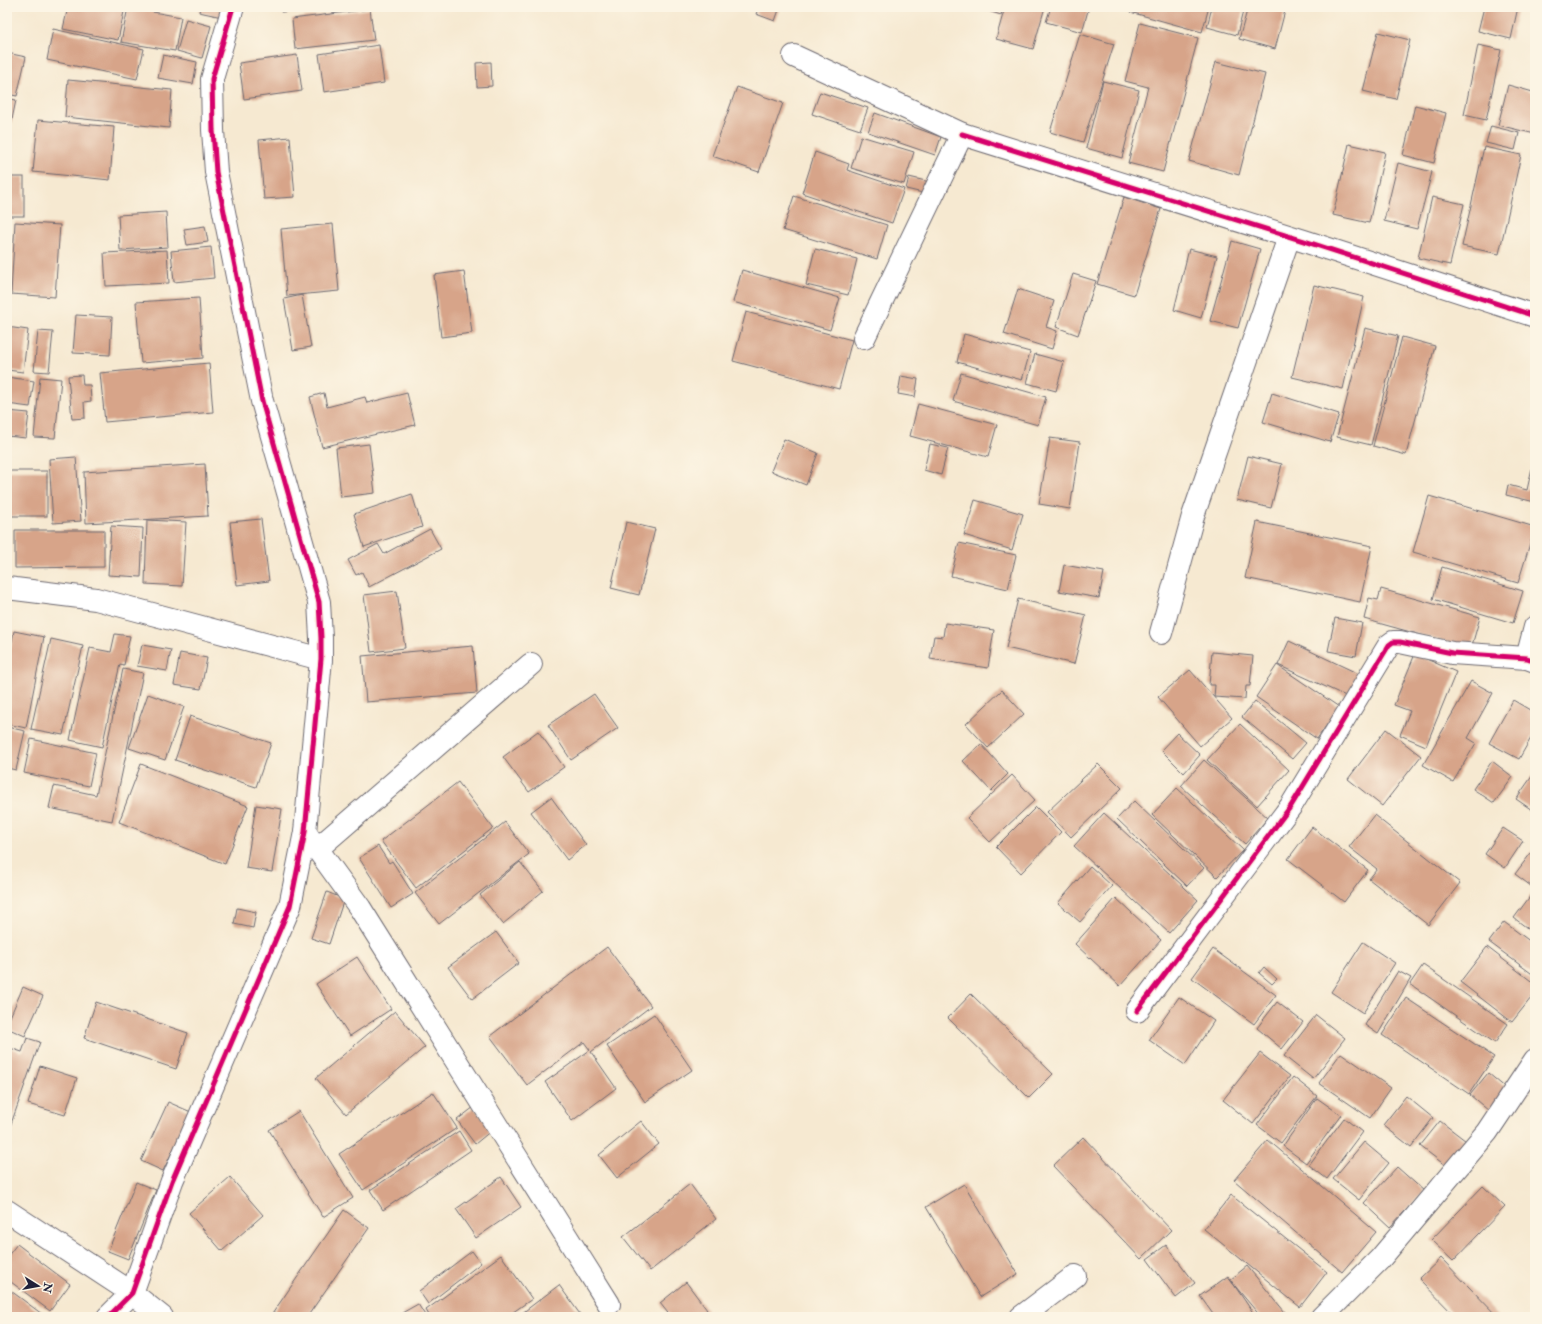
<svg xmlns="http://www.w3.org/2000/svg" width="1542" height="1324" viewBox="0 0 1542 1324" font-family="'IM FELL Double Pica',serif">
<rect width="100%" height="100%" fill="#fcf5e5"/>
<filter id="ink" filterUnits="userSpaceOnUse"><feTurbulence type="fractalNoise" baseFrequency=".025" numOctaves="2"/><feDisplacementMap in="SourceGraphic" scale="8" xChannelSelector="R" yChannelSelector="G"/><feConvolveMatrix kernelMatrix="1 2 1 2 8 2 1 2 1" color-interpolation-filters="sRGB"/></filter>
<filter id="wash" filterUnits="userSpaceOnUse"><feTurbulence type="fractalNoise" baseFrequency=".012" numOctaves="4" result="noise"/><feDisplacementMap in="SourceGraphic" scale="16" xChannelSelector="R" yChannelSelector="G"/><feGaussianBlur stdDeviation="0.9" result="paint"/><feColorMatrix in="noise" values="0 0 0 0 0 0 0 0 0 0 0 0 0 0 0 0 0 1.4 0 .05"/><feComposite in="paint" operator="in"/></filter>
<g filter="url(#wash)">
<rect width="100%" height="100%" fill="#f6e9d1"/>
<g id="blocks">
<g fill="#d7a489">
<polygon points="68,7 125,7 118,40 63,29"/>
<polygon points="128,7 154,8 153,12 181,17 175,51 121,42"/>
<polygon points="200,7 225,7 222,17 199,12"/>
<polygon points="281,7 337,7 337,8 281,12"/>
<polygon points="759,7 780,7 775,21 756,14"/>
<polygon points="975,7 1003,7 1001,15"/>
<polygon points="1005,7 1045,7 1033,49 996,39"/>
<polygon points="1051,7 1089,7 1082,32 1046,22"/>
<polygon points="1131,7 1209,7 1202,32 1130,12"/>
<polygon points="1212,7 1244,7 1237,35 1207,27"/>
<polygon points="1248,7 1286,7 1275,49 1239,39"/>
<polygon points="1484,7 1518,7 1511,39 1478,31"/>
<polygon points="370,9 374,40 295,49 292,19"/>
<polygon points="186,19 211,26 202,58 177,51"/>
<polygon points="1140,23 1198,38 1163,172 1128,163 1148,87 1125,81"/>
<polygon points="53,29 144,49 137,79 47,60"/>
<polygon points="1378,32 1410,40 1396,99 1363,91"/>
<polygon points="1080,34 1114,44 1083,142 1050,132"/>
<polygon points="379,45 384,83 324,92 319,54"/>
<polygon points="1478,45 1501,50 1486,120 1464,115"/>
<polygon points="7,53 26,57 17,96 7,94"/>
<polygon points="163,55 197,62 193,84 158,78"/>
<polygon points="297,55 302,91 244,99 239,63"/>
<polygon points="491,62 492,86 477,87 476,63"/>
<polygon points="1216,62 1265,74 1239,175 1189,161"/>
<polygon points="68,80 172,90 169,128 65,117"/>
<polygon points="1103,81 1139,90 1122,158 1086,148"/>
<polygon points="1508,85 1533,92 1535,88 1535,134 1498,125"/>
<polygon points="737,87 783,103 759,172 712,156"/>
<polygon points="820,92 868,108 860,130 812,114"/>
<polygon points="7,98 16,100 9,134 7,133"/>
<polygon points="1415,105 1446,113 1434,163 1403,155"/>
<polygon points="875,113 941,137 935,155 868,132"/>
<polygon points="38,120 114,127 110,180 33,172"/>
<polygon points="1491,126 1519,133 1515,150 1486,143"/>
<polygon points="861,136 914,152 904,184 851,168"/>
<polygon points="290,137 295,197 264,199 259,140"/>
<polygon points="1349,144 1385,152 1369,223 1333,215"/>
<polygon points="1484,147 1521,155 1499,254 1462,246"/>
<polygon points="815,152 849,164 847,170 904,189 892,223 802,193"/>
<polygon points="1398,163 1432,172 1417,229 1384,221"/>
<rect x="7" y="177" width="17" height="39"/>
<polygon points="909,177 930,182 927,194 906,189"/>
<polygon points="794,196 887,225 877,259 783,230"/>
<polygon points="1124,197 1161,209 1134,295 1097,284"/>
<polygon points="1432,197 1464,204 1450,265 1418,258"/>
<polygon points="166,212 168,247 120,250 118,215"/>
<polygon points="15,222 60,225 55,297 11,294"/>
<polygon points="333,224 339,291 287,296 281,229"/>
<polygon points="205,226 208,242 187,245 184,229"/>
<polygon points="1232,241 1260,249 1238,328 1210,321"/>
<polygon points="211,247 214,278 174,282 171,251"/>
<polygon points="815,249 857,259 848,295 806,285"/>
<polygon points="1189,249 1217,256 1201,318 1174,310"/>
<polygon points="167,250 169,283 106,286 104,253"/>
<polygon points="742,270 840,298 830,330 733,302"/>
<polygon points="464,271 472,333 441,337 434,275"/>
<polygon points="1073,274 1096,281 1078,335 1056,327"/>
<polygon points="1314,285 1364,297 1343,389 1292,377"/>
<polygon points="1018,289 1054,301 1046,327 1057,331 1052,349 1004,334"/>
<polygon points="302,295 311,347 293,350 284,299"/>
<polygon points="199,298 203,358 141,363 136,302"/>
<polygon points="746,312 852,340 839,389 733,361"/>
<polygon points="76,315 112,317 110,355 73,353"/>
<polygon points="7,327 28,330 23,372 7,370"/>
<polygon points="1365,328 1398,336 1371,445 1337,437"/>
<polygon points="38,331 53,332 49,372 34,371"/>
<polygon points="964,334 1030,352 1022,380 957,362"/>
<polygon points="1402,337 1435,346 1406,455 1373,446"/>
<polygon points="1035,354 1064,362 1056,391 1027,383"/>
<polygon points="209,363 213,412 105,422 100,373"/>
<polygon points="961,373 1046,397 1038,425 953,401"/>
<polygon points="82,375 83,385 90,385 91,401 84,402 85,418 72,419 68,376"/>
<polygon points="901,376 918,379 915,397 898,394"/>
<polygon points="7,377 34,381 30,407 7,404"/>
<polygon points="40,377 61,379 55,438 34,437"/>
<polygon points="324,393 327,407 365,397 367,403 407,393 415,425 322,447 310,397"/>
<polygon points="1272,393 1339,414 1330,442 1263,422"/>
<polygon points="918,404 997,425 988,457 910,436"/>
<polygon points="7,411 29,413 26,438 7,436"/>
<polygon points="1050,438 1080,442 1070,509 1039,504"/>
<polygon points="784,439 818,453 806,485 771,471"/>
<polygon points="369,444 375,493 341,497 336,448"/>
<polygon points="930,444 948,448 941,475 924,470"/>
<polygon points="1248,456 1282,464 1271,508 1237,500"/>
<polygon points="76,457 81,521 53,523 49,459"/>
<polygon points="1534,459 1535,502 1506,495 1508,485 1527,490"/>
<polygon points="205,464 208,516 86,523 84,472"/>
<rect x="7" y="471" width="40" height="45"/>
<polygon points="412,494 422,527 364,547 354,514"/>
<polygon points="1429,496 1535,527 1518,583 1413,552"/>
<polygon points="975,500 1023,514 1012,550 964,535"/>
<polygon points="261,519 269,581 237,585 230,522"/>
<polygon points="147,520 186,522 182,586 145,584"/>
<polygon points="626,522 655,529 639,595 611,588"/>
<polygon points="1257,522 1372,546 1360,602 1245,578"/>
<polygon points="111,526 143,528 141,577 108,575"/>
<polygon points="430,529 441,549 369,587 362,572 356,575 348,560 378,544 384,554"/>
<polygon points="15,530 104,530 104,567 15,568"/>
<polygon points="959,543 1016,555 1008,589 951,576"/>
<polygon points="1064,565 1104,572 1099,598 1059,591"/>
<polygon points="1442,567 1523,591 1513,623 1433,599"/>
<polygon points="1381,589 1480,617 1471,649 1364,619 1369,598 1378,600"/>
<polygon points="397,591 405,648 371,652 364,595"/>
<polygon points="1018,599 1086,615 1074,664 1006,648"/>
<polygon points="1335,618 1362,623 1356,656 1328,651"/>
<polygon points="945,623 994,630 988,668 930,659 934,636 943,637"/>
<polygon points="14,631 44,637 26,728 7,724 7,665"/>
<polygon points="115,634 130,636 124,665 120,664 102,747 70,740 90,648 111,652"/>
<polygon points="51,639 83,646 63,735 31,729"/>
<polygon points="1289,641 1359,674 1348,697 1278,665"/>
<polygon points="142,645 171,650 167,671 137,666"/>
<polygon points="473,646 477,693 366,702 362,656"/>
<polygon points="1212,652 1253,656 1250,686 1246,686 1245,699 1214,697 1215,685 1209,685"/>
<polygon points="180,653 207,658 201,689 174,685"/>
<polygon points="1415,654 1456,672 1426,746 1400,735 1410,711 1394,705"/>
<polygon points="1277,665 1339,707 1317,739 1256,697"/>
<polygon points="123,669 143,673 112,821 49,808 54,786 96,795"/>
<polygon points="1190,670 1232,718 1200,746 1158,697"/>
<polygon points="1471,681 1493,693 1468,738 1476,743 1453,782 1423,765"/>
<polygon points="1002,690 1024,714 988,748 966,724"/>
<polygon points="148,694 184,707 165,760 129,748"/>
<polygon points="594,694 618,728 571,760 548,725"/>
<polygon points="1513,700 1535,713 1535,731 1519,759 1489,743"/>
<polygon points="1255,701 1306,743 1292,759 1242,717"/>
<polygon points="190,716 271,743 256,787 175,760"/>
<polygon points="1240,724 1289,770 1257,806 1207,760"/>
<polygon points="7,727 25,731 16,770 7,768"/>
<polygon points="1386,729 1421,756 1382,806 1348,779"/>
<polygon points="538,731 564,767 529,792 503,757"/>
<polygon points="1177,733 1200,755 1184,773 1161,750"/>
<polygon points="31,739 96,753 89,786 24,773"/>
<polygon points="981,744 1008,774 991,791 963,761"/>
<polygon points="1204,760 1268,818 1245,844 1181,786"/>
<polygon points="1492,761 1513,777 1494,803 1473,789"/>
<polygon points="141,764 248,806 225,864 119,822"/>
<polygon points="1098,764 1122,788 1071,837 1047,812"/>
<polygon points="1535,772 1535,812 1516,799"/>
<polygon points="1012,775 1035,800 990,842 967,818"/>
<polygon points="458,782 493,828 416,888 381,841"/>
<polygon points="1177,788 1243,850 1217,877 1152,815"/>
<polygon points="551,797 586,845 567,860 531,812"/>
<polygon points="1134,801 1204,868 1187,886 1117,819"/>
<polygon points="256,805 282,809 272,872 246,868"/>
<polygon points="1036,807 1061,832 1021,873 996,847"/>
<polygon points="1104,813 1198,900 1169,933 1074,846"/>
<polygon points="1374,815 1460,883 1428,925 1369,879 1377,869 1349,847"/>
<polygon points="505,822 529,854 439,924 415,893"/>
<polygon points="1312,827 1368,870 1344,902 1288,859"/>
<polygon points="1503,828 1523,841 1505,868 1485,854"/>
<polygon points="378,846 389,863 392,861 413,894 391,908 359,858"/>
<polygon points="1534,849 1535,850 1535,889 1515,874"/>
<polygon points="520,862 543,891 503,924 480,895"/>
<polygon points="1090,866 1112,886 1080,922 1058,903"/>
<polygon points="327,892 344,899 329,944 311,938"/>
<polygon points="1531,895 1535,898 1535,934 1514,918"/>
<polygon points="1116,898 1161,940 1120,986 1075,944"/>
<polygon points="237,908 256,912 253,928 234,924"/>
<polygon points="1504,922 1535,945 1535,976 1489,942"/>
<polygon points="496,932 519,963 472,999 448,967"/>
<polygon points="1363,942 1395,963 1363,1013 1331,992"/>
<polygon points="607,947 651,1006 591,1052 616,1088 572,1121 545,1082 590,1050 584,1042 527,1085 490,1036"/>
<polygon points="1487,947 1535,984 1535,993 1512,1022 1460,982"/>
<polygon points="1213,949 1276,995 1254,1024 1192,978"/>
<polygon points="357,957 391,1009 350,1036 316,984"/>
<polygon points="1423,965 1508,1024 1495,1043 1410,984"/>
<polygon points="1264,967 1277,979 1272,984 1259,973"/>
<polygon points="1398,971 1411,978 1378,1034 1365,1025"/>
<polygon points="23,987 43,996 25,1036 7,1028 7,1024"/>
<polygon points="971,994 1053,1074 1029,1098 948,1018"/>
<polygon points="1179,997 1214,1021 1185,1065 1149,1040"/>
<polygon points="1406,998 1494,1057 1469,1094 1382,1035"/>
<polygon points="96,1002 188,1033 176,1069 84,1038"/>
<polygon points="1277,1002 1303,1022 1282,1049 1257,1028"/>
<polygon points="395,1011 425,1047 346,1114 316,1078"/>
<polygon points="654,1014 692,1070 645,1102 607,1046"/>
<polygon points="1316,1015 1345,1038 1313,1079 1284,1056"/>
<polygon points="27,1038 40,1042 7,1135 7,1047 22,1052"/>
<polygon points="1260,1053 1290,1076 1253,1124 1223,1100"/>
<polygon points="1341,1053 1391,1088 1370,1118 1319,1083"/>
<polygon points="40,1066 77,1078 65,1115 28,1104"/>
<polygon points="1488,1073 1507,1089 1489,1111 1470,1095"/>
<polygon points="1293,1077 1317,1096 1281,1143 1257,1125"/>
<polygon points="433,1092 457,1128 363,1190 339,1154"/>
<polygon points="1406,1096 1433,1118 1411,1147 1383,1125"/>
<polygon points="1317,1098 1341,1115 1306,1163 1283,1146"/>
<polygon points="168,1102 191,1112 163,1171 141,1161"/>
<polygon points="474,1107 492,1130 475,1144 457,1120"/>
<polygon points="299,1111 353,1198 323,1217 269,1130"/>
<polygon points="1344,1118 1362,1132 1327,1179 1309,1165"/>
<polygon points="641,1121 659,1144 617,1178 599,1155"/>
<polygon points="1440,1121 1470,1144 1450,1169 1420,1146"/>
<polygon points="459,1131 471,1150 383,1210 370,1190"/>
<polygon points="1083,1137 1171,1230 1141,1259 1053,1166"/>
<polygon points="1268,1140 1376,1232 1342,1272 1234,1180"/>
<polygon points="1364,1142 1389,1163 1359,1200 1333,1179"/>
<polygon points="1397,1167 1424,1191 1390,1227 1364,1203"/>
<polygon points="230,1177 263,1215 222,1251 189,1213"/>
<polygon points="501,1177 521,1207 476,1238 456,1209"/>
<polygon points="136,1182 156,1190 128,1259 108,1251"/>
<polygon points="690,1184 716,1219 650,1271 623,1237"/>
<polygon points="964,1184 1018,1274 980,1297 926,1207"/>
<polygon points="1483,1186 1505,1207 1453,1261 1431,1240"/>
<polygon points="1231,1195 1327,1272 1300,1307 1204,1229"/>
<polygon points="344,1210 369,1228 307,1317 270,1317"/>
<polygon points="17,1244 70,1284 50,1311 7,1279 7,1257"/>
<polygon points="1166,1245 1195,1283 1176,1298 1147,1259"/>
<polygon points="472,1251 481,1263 428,1304 419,1291"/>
<polygon points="501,1255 532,1299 506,1317 430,1317 426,1310"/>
<polygon points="1441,1258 1498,1317 1456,1317 1419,1279"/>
<polygon points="1247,1266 1289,1317 1261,1317 1230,1280"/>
<polygon points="1228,1276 1230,1279 1256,1317 1215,1317 1200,1296"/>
<polygon points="686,1282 707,1310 698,1317 671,1317 660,1303"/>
<polygon points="559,1285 582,1317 517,1317"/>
<polygon points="7,1288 46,1317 7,1317"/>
<polygon points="418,1304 426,1317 405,1317 402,1313"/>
</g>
</g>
</g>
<g filter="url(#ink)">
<use href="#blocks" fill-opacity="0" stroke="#6c6870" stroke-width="1"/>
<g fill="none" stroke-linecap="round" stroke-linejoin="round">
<defs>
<g id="minor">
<polyline points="794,56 962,134 864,338"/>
<polyline points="962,134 1304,241 1535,316"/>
<polyline points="7,588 96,599 321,659"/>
<polyline points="1161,633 1193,516 1289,237"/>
<polyline points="1527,658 1535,627"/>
<polyline points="305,832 360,908 609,1304"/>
<polyline points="317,849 531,664"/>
<polyline points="1137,1011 1291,806 1389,645 1393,642 1400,642 1452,653 1527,658 1535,661"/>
<polyline points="7,1211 132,1293 162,1317"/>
<polyline points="108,1317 132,1293 172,1181 290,906 305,832 321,659 321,638 319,602 262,401 216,172 213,130 212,79 233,7"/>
<polyline points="1021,1317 1075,1276"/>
<polyline points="1322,1317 1380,1259 1487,1132 1535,1060"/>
</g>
</defs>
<use href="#minor" stroke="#6c6870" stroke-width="24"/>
<use href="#minor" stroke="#fff" stroke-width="22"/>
<defs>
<g id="cycleway">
<polyline points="962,134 1304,241 1535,316"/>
<polyline points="1137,1011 1291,806 1389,645 1393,642 1400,642 1452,653 1527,658 1535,661"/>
<polyline points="108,1317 132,1293 172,1181 290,906 305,832 321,659 321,638 319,602 262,401 216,172 213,130 212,79 233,7"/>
</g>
</defs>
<use href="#cycleway" stroke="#fcf5e5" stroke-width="8"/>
<use href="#cycleway" stroke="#d6006c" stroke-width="5"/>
</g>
</g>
<rect width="1542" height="1324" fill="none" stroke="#fcf5e5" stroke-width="24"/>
<g transform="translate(38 1286) rotate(101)" stroke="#fcf5e5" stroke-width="3" paint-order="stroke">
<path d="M0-3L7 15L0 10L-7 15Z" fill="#22223b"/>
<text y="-6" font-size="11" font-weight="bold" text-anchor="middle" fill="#22223b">N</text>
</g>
</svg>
